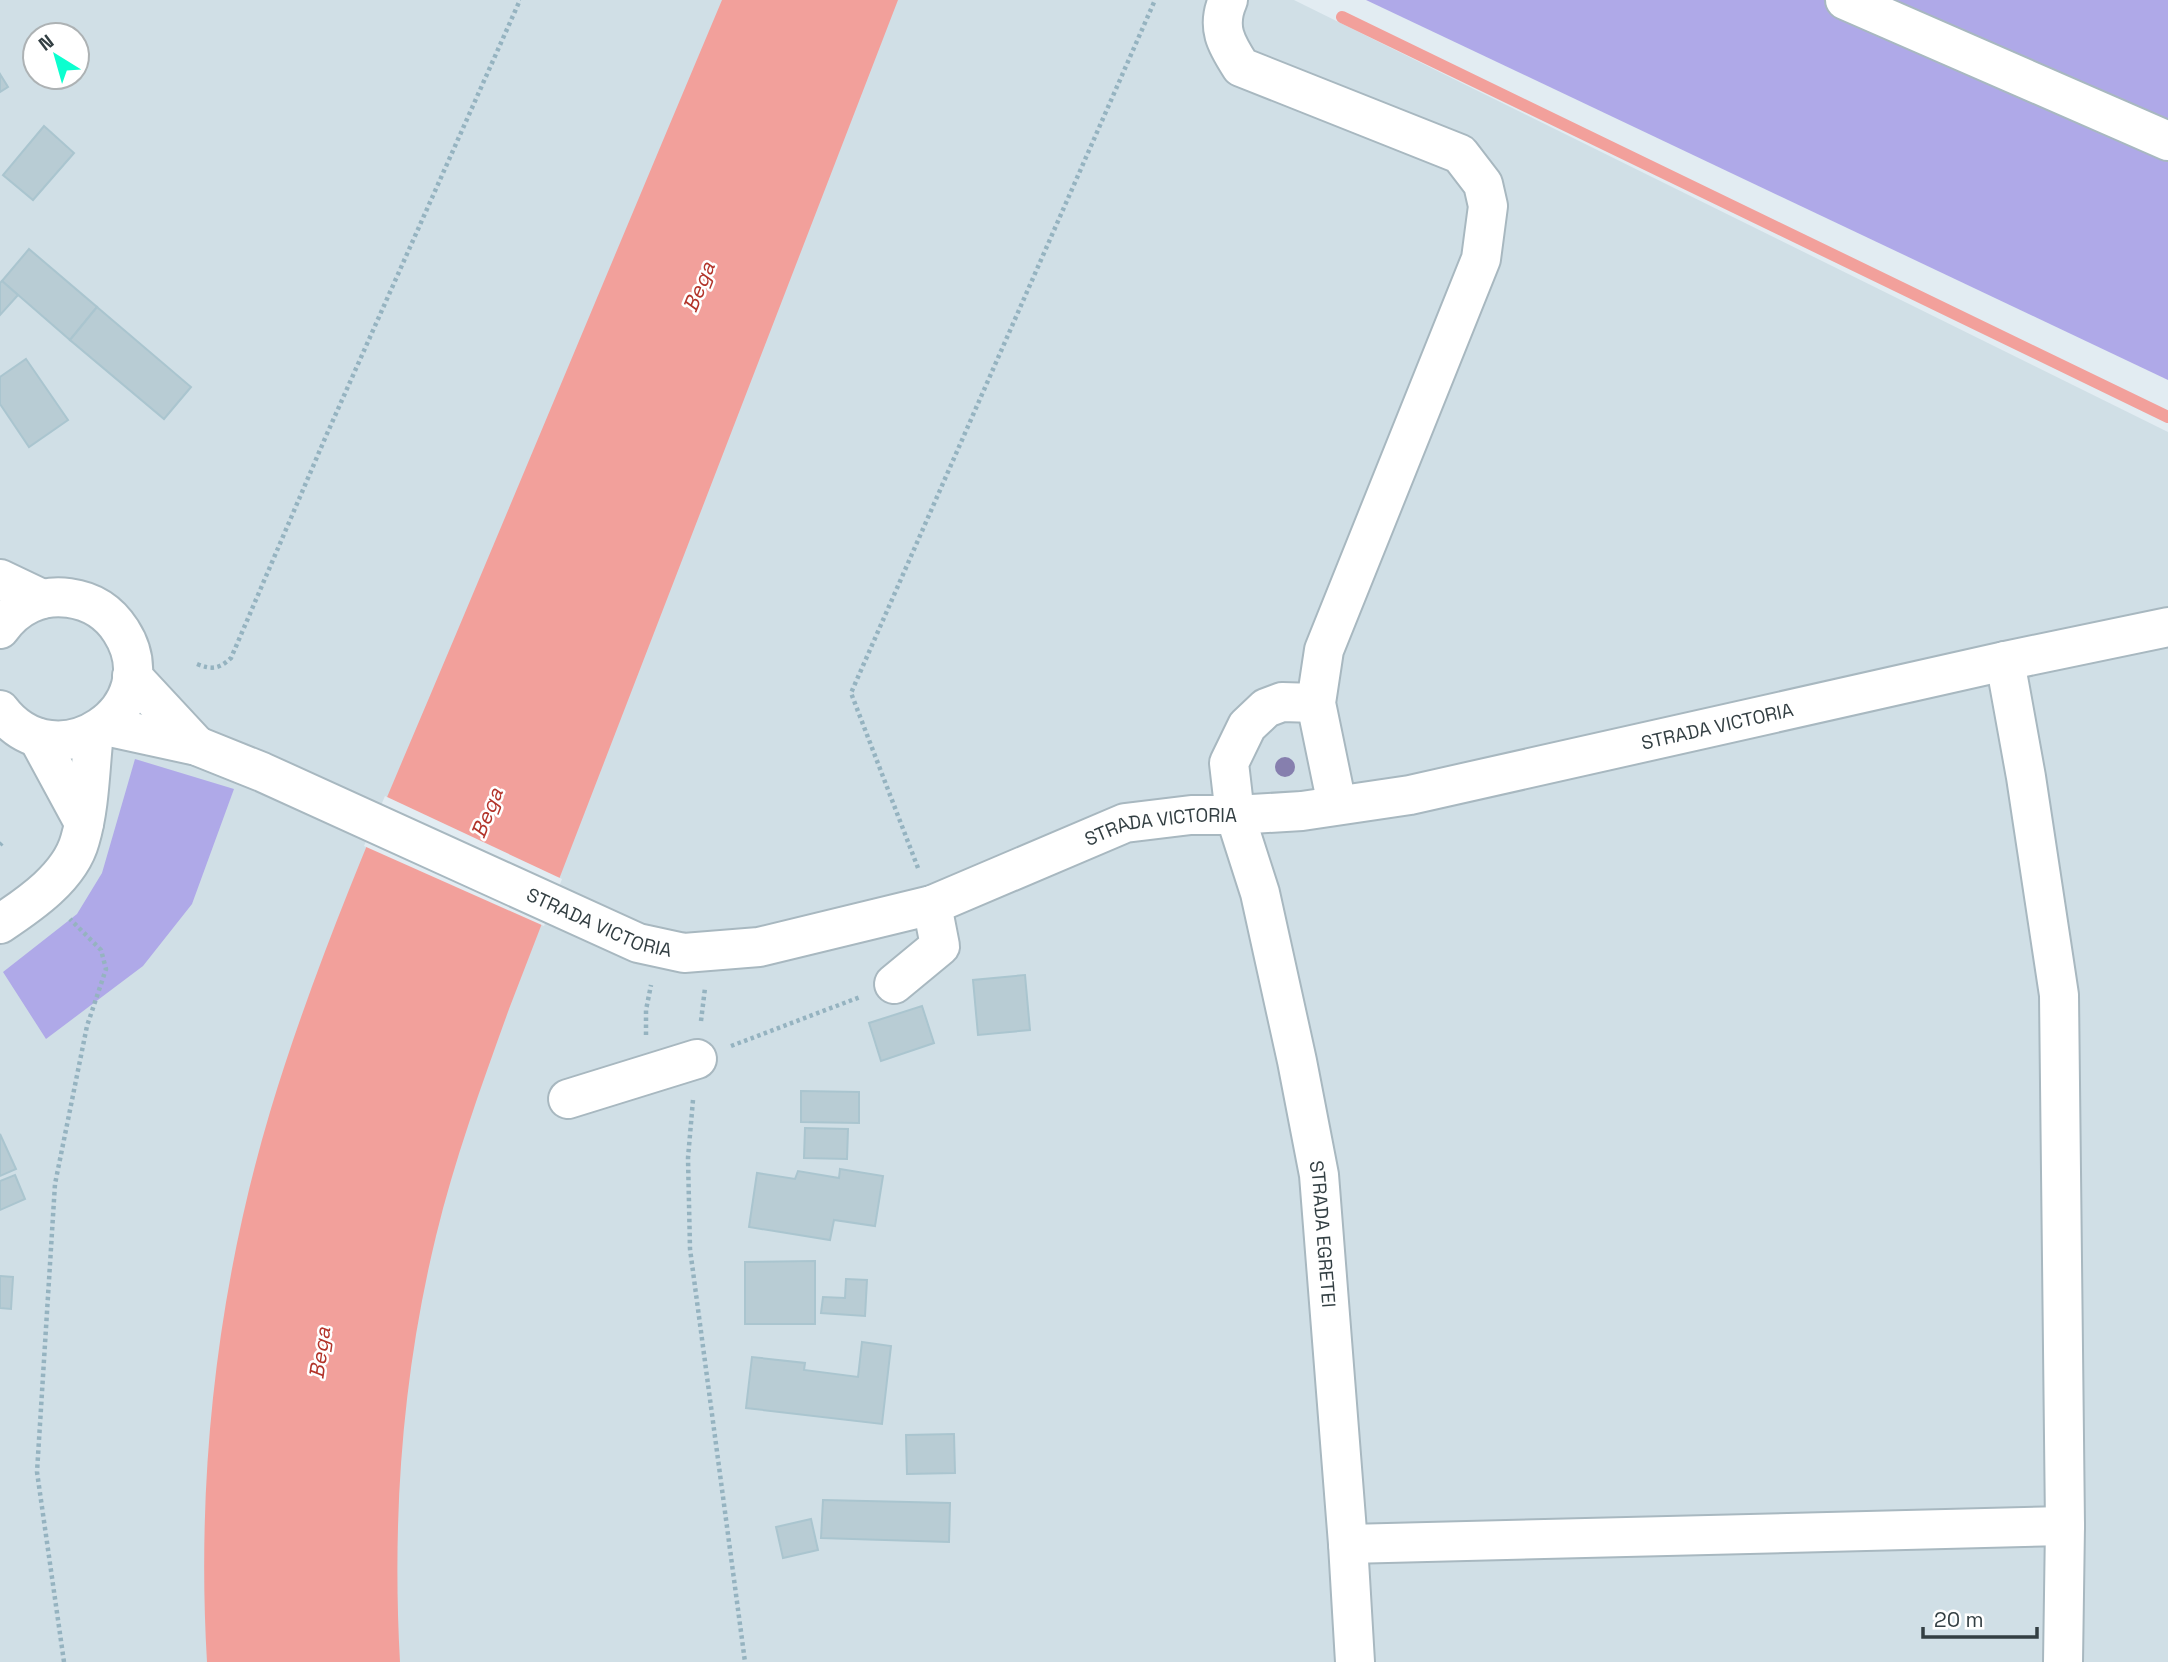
<svg xmlns="http://www.w3.org/2000/svg" width="2168" height="1662" viewBox="0 0 2168 1662" font-family="'Space Grotesk',sans-serif">
<rect width="100%" height="100%" fill="#e2ecf2"/>
<path fill="#d0dfe6" fill-rule="evenodd" d="M0,0h1294l874,432v1230h-2168zM35,35h42v42h-42z"/>
<g fill="#afa9e8">
<polygon points="1366,0 2168,0 2168,380"/>
<polygon points="135,759 234,789 192,904 143,966 46,1039 3,972 77,914 102,873"/>
</g>
<path fill="#f2a09b" d="M722,0h176l-389,1009c-27,75 -54,149 -73,227 -34,140 -44,283 -36,426h-193c-11,-185 10,-372 63,-550 50,-166 122,-325 189,-485 88,-209 175,-418 263,-627z"/>
<polygon fill="#e2ecf2" points="385,796 562,879 544,926 364,846"/>
<g fill="none" stroke-linecap="round" stroke-linejoin="round">
<polyline stroke="#f2a09b" stroke-width="12" points="1342,17 2168,417"/>
</g>
<g fill="#b8ccd4" stroke="#aac5cf" stroke-width="2">
<polygon points="0,74 8,87 0,92"/>
<polygon points="44,126 74,153 33,200 3,175"/>
<polygon points="29,249 97,307 70,340 2,281"/>
<polygon points="2,281 18,295 0,315 0,283"/>
<polygon points="97,307 191,387 164,419 70,340"/>
<polygon points="26,359 68,420 29,447 0,404 0,377"/>
<polygon points="1025,975 1030,1030 978,1035 973,980"/>
<polygon points="922,1006 934,1043 881,1061 869,1023"/>
<polygon points="801,1091 859,1092 859,1123 801,1122"/>
<polygon points="805,1128 848,1129 847,1159 804,1158"/>
<polygon points="0,1134 16,1169 0,1176"/>
<polygon points="840,1169 883,1176 875,1226 834,1220 830,1240 749,1227 757,1173 795,1179 798,1171 839,1178"/>
<polygon points="15,1175 25,1199 0,1210 0,1181"/>
<polygon points="815,1261 815,1324 745,1324 745,1262"/>
<polygon points="0,1276 13,1277 11,1309 0,1308"/>
<polygon points="846,1279 867,1280 865,1316 821,1313 823,1297 845,1298"/>
<polygon points="862,1342 891,1346 882,1424 746,1408 752,1357 805,1363 804,1370 858,1377"/>
<polygon points="954,1434 955,1473 907,1474 906,1435"/>
<polygon points="823,1500 950,1503 949,1542 821,1538"/>
<polygon points="811,1519 818,1550 783,1558 776,1527"/>
</g>
<g fill="none" stroke-linecap="round" stroke-linejoin="round">
<defs>
<g id="minor">
<path d="M1228,0c-12,27 -2,44 13,67l219,87 23,30 5,22 -7,53 -157,391 -8,53 21,102"/>
<polyline points="1845,0 2168,141"/>
<polyline points="0,579 42,599"/>
<path d="M0,629c16,-23 41,-35 69,-31 22,3 40,14 52,33 49,76 -64,154 -121,79"/>
<polyline points="2005,661 2026,777 2059,995 2065,1526 2063,1662"/>
<polyline points="132,676 197,746"/>
<path id="s1" d="M1316,703l-34,-1 -16,6 -19,18 -18,37 6,52 25,78 37,168 22,114 29,369 7,118"/>
<path id="s2" d="M105,726l92,20 65,26 376,171 46,10 75,-6 173,-42 193,-82 66,-8h44l67,-4 108,-16 595,-134 163,-34"/>
<polyline points="38,738 84,823"/>
<path d="M0,924c30,-20 70,-47 80,-84 10,-34 10,-73 14,-107"/>
<polyline points="894,984 940,946 932,905"/>
<polyline points="568,1099 697,1059"/>
<polyline points="1348,1544 2065,1526"/>
</g>
</defs>
<use href="#minor" stroke="#a8b8c0" stroke-width="42"/>
<g stroke="#95b3c0" stroke-width="4.5" stroke-dasharray="3.5 3.5" stroke-linecap="butt">
<path d="M197,664c15,6 22,5 34,-6l95,-222 194,-436"/>
<polyline points="0,845 2,843"/>
<polyline points="918,868 851,693 1155,0"/>
<polyline points="701,1021 705,988"/>
<polyline points="646,1035 646,1010 651,985"/>
<polyline points="731,1046 860,997"/>
<polyline points="693,1100 688,1158 690,1249 745,1662"/>
<polyline points="64,1662 37,1472 55,1184 87,1026 106,969 101,950 70,919"/>
</g>
<use href="#minor" stroke="#fff" stroke-width="38"/>
</g>
<circle fill="#867fae" cx="1285" cy="767" r="10"/>
<g text-anchor="middle" stroke-width="5" stroke-linejoin="round" paint-order="stroke">
<g font-size="19" fill="#333f43" stroke="#fff">
<text dy="7" stroke="none"><textPath href="#s2" startOffset="1689">STRADA VICTORIA</textPath></text>
<text dy="7" stroke="none"><textPath href="#s2" startOffset="1122">STRADA VICTORIA</textPath></text>
<text dy="7" stroke="none"><textPath href="#s2" startOffset="534">STRADA VICTORIA</textPath></text>
<text dy="7" stroke="none"><textPath href="#s1" startOffset="600">STRADA EGRETEI</textPath></text>
</g>
<g font-size="21" font-style="italic" fill="#b23329" stroke="#fff">
<text transform="translate(699 287) rotate(-68)" y="7">Bega</text>
<text transform="translate(487 813) rotate(-68)" y="7">Bega</text>
<text transform="translate(320 1353) rotate(-82)" y="7">Bega</text>
</g>
</g>
<g transform="translate(56 56) rotate(323)"><circle r="33" fill="#ffffff" stroke="#adb2b4" stroke-width="2"/>
<path d="M0-5L12 26L0 18L-12 26Z" fill="#0cffcf"/>
<text y="-10" font-size="19" font-weight="bold" text-anchor="middle" fill="#333f43">N</text>
</g>
<path d="M1923 1627v10h114v-10" fill="none" stroke="#333f43" stroke-width="3.5"/>
<text x="1934" y="1627" font-size="21" fill="#333f43" stroke="#ffffff" stroke-width="5" paint-order="stroke">20 m</text>
</svg>
